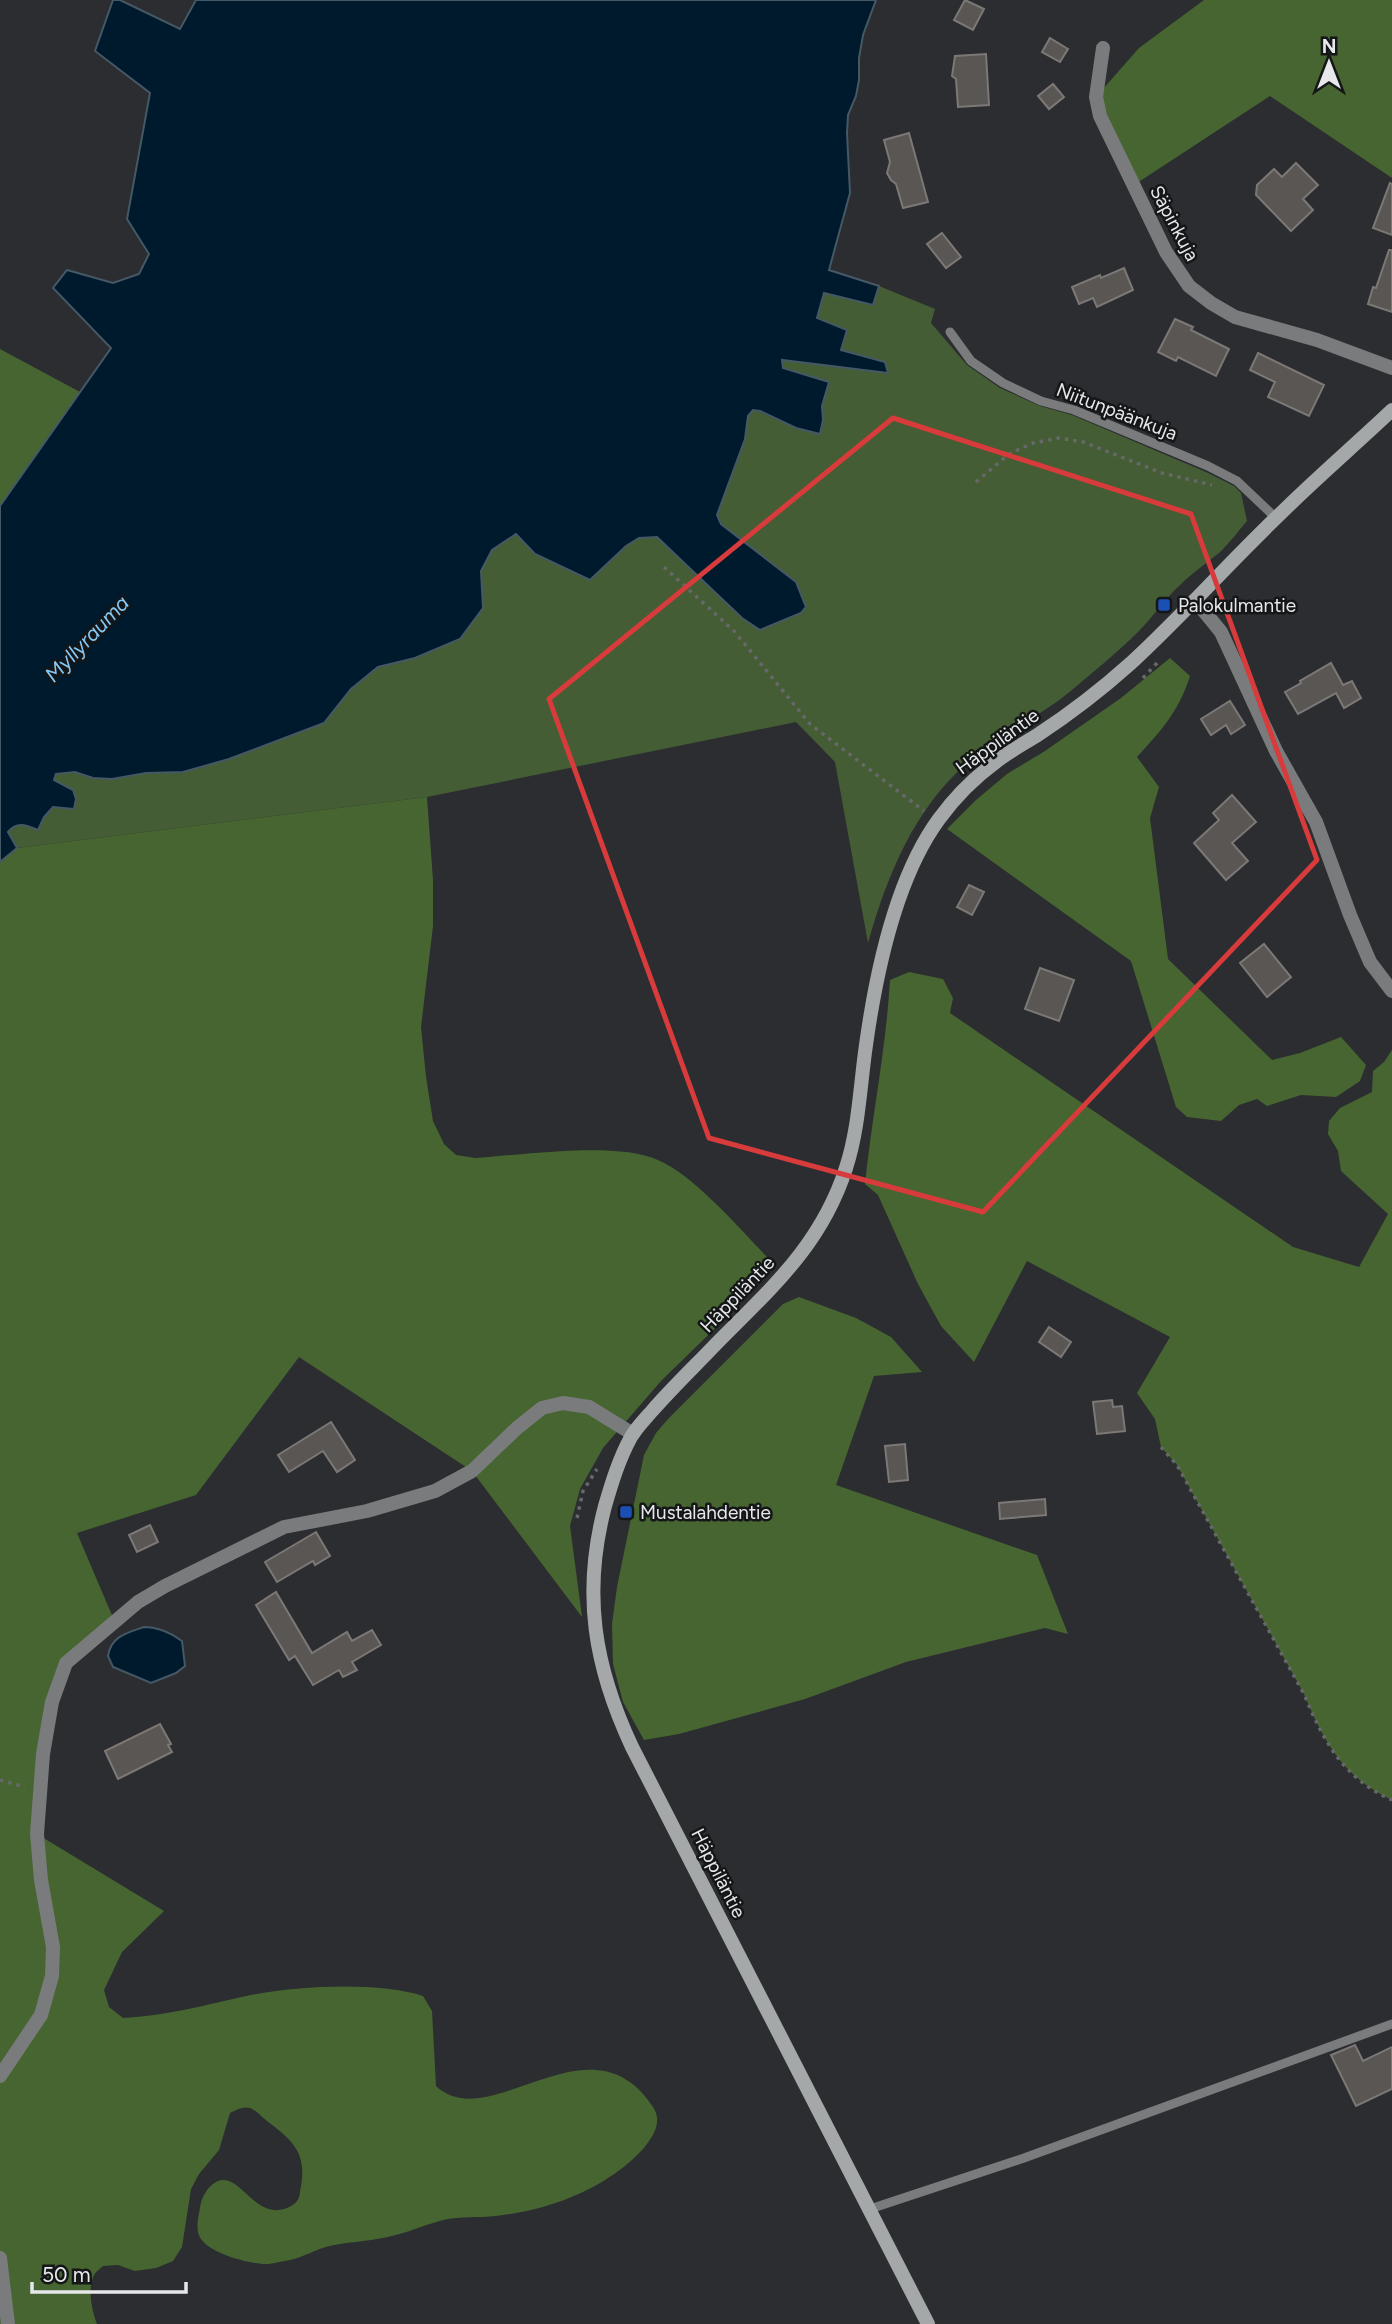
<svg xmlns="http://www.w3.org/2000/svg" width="1392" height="2324" viewBox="0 0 1392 2324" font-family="Figtree,sans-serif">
<rect width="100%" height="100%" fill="#2b2d30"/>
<path fill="#455d34" d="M879,286l56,23 -4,14 36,42 33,23 40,18 32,9 134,57 28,14 7,7 6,28c-9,10 -18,23 -28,32 -14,11 -28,21 -41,34 -14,13 -25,30 -39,44 -22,22 -48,43 -72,63 -25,20 -54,34 -80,53 -67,48 -97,119 -119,196l-33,-181 -39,-40 -369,75 -410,51 -9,-16c10,-10 18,-7 30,-2l6,-13 9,-10v-27l3,-6 19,-2 18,6 19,1 34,-6 178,-50 27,-34 27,-22 37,-9 68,-50 -2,-37 11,-22 25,-15 18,20 55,26 36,-34 13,-8 18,-1 85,81 54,-36 -75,-58 -4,-9 28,-76 3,-23 5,-7 43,19 24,5 3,-13 -1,-14 -39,-38 -1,-8 105,13 -3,-11 -44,-12 -23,-32 7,-25 49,12z"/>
<g fill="#476531">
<polygon points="1204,0 1392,0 1392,178 1270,96 1134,185 1096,97 1139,48"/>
<polygon points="0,349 80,392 0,506"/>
<path d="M1170,658l20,18c-11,35 -29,55 -53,81l22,30 -9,31 18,141 104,101 28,-7 41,-16 25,28 -6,16 -24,16 -35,-2 -34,11 -10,-7 -18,6 -18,16 -34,-4 -11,-10 -45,-146 -184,-132 29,-29 31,-26 38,-23 76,-53z"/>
<path d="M427,797l6,83v46l-12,101 5,50 7,44 11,23 12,11 19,3c47,-3 142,-17 183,2 39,17 85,73 116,104l-28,34 -85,83 -58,67 -23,41 -10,37 12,91 -110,-146 -173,-114 -103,138 -119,38 37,87 -48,43 -14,39 -15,132 127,77 -42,41 -18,38 5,17 14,11c42,-2 82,-13 123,-22 47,-10 132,-15 177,0l9,15 4,75c54,51 154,-75 217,21 10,15 0,30 -10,42 -37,40 -93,61 -147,67 -17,2 -36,0 -53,4 -22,6 -43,16 -66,19 -16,3 -31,3 -47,7 -14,3 -26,11 -40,14 -7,1 -14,3 -21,4 -17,1 -58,-10 -68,-25 -6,-9 -3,-21 -1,-31 1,-10 7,-21 16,-26 23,-12 37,36 68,27 4,-1 10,-4 13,-8 3,-3 3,-11 4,-15 6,-34 -9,-46 -34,-65 -5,-4 -11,-11 -17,-13 -7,-2 -14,2 -20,5l-11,37 -20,24 -8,15 -9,58 -9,14 -17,7 -21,3 -17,-6 -15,1c-3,3 -7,5 -9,9 -7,14 -2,36 3,49h-97v-1462l17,-14z"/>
<path d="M909,972l34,7 10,19 -3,15 343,234 66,20 29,-53 -47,-43 -3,-20 -10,-17 1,-13 11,-13 32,-16 1,-21 11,-9 8,-12v750c-49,-23 -68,-58 -88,-106l-127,-229 -16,-18 -6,-28 -18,-26 33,-56 -143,-76 -53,101 -33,-36 -23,-42 -40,-89 -13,-11c7,-68 21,-135 25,-204z"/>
<polygon points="799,1297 856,1318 891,1337 922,1372 874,1376 836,1485 1037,1555 1068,1634 1045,1628 906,1662 805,1699 679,1734 644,1740 623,1702 613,1664 612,1624 617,1587 644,1455 656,1433 668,1419 783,1304"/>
</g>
<g fill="#001a2d" stroke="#455866" stroke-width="2">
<path d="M113,0h7l60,29 16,-29h680l-13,35 -4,23v22l-3,16 -8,19 -1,18 3,60 -21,77 50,16 -6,19 -49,-12 -7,25 30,12 -6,20 44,12 3,11 -106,-13 1,8 46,14 -7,24 1,14 -3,14 -24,-6 -36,-17 -7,-1 -5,6 -3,23 -28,76 4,9 75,58 10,25 -5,6 -41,17 -18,-12 -85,-81 -18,1 -13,8 -36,34 -55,-26 -19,-20 -24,16 -11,21 2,37 -23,31 -45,19 -37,9 -27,22 -27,34 -95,36 -46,13 -37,1 -34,6 -19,-1 -18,-6 -19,2 -2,6 19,10 3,9 -2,10 -21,-2 -9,10 -6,13c-12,-5 -21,-9 -30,2l9,16 -17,14v-356l111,-158 -58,-60 14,-18 46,13 26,-9 10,-20 -22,-35 23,-126 -55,-42z"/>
<path d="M144,1627c13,0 28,6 38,14l3,25 -9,7 -25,10 -38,-16 -5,-11c3,-20 19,-23 36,-29z"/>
</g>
<g fill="#5a5654" stroke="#7c7876" stroke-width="2">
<polygon points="965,0 984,9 973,30 954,20"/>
<polygon points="1050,38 1068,49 1060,62 1042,52"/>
<polygon points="986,54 989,105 958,107 956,79 952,76 955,56"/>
<polygon points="1053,84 1064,97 1049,109 1038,96"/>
<polygon points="909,133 928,202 903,208 896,184 891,180 887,173 890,162 884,140"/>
<polygon points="1296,163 1318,185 1303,199 1313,210 1291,231 1256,195 1257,185 1274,169 1282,177"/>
<polygon points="1390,183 1392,184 1392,235 1373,228"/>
<polygon points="942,233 961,257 946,268 927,244"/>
<polygon points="1389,250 1392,250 1392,312 1368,304 1373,287 1376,288"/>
<polygon points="1124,268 1133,290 1097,307 1093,298 1079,304 1072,287 1100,275 1101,278"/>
<polygon points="1175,319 1193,327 1191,330 1229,349 1216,376 1178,357 1176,361 1158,352"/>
<polygon points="1258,353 1324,385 1309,416 1268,397 1275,382 1250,370"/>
<polygon points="1331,663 1343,685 1352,681 1361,698 1344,708 1336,693 1298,714 1285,692 1301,683 1300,681"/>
<polygon points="1230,701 1245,725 1231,734 1226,725 1211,735 1201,719"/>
<polygon points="1232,795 1256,822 1232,843 1248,861 1226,880 1194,843 1219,820 1213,813"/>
<polygon points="969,885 984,892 972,915 957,907"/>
<polygon points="1264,944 1291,977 1267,997 1240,963"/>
<polygon points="1040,968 1074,980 1059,1021 1025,1009"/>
<polygon points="1049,1327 1071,1342 1061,1357 1039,1342"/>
<polygon points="1112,1400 1113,1407 1122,1406 1125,1431 1097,1434 1093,1402"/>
<polygon points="331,1422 355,1460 337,1472 323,1451 289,1472 278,1455"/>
<polygon points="905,1444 908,1480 889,1482 885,1446"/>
<polygon points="1045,1499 1046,1515 1000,1519 999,1503"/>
<polygon points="150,1525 158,1542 137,1552 129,1535"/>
<polygon points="316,1532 330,1556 315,1565 313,1561 277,1582 265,1562"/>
<polygon points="276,1592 312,1653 347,1632 352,1641 372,1630 381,1645 352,1662 357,1670 343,1677 339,1670 313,1685 295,1656 289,1660 256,1605"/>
<polygon points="160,1724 171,1744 168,1745 172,1752 118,1779 105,1751"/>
<polygon points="1355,2045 1363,2061 1392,2047 1392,2089 1356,2106 1331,2055"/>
</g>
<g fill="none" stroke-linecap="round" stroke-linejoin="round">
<g stroke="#66686a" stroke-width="3.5" stroke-dasharray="3.5 5" stroke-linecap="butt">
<polyline points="976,482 1009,454 1033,443 1059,438 1083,442 1162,473 1212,485"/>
<polyline points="664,567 734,631 810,724 924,811"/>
<polyline points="1143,678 1158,662"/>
<path d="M1161,1447l16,18 127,229c20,48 39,84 88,106"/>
<polyline points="577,1518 583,1491 597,1469"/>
<polyline points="0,1780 25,1787"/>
</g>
<g stroke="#797b7c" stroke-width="9">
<polyline points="950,332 971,361 1003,383 1041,401 1074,410 1208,466 1237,481 1276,518"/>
<polyline points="870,2209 1024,2158 1392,2024"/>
</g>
<g stroke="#797b7c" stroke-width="14">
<polyline points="1103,48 1096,97 1100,116 1166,252 1189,286 1211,303 1235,317 1317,340 1392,368"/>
<polyline points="1195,600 1221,632 1276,751 1316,822 1350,915 1370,962 1392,991"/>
<polyline points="0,2076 41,2015 52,1976 53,1947 41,1880 37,1834 43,1754 52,1702 66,1663 138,1602 165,1586 284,1527 367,1511 435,1491 472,1471 517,1428 542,1408 563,1403 589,1407 633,1434"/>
<polyline points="0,2258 8,2324"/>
</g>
<path stroke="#a5a8a9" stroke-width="14" d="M928,2324l-296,-577c-38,-81 -50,-154 -27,-241 7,-24 14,-47 26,-69 6,-10 14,-18 21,-26 20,-23 42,-44 63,-66 55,-56 106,-99 131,-177 13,-40 14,-82 20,-123 10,-72 29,-166 73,-226 16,-22 36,-42 58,-58 13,-10 28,-18 42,-27 32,-21 63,-45 92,-71 50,-46 96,-98 146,-146 37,-37 77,-71 115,-107"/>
</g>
<path fill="none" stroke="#d83b3b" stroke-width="5" stroke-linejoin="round" d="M893,418l298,96 126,346 -334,352 -274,-74 -160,-439z"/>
<g fill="#1a4fb4" stroke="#141617" stroke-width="2.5">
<rect x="1157" y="598" width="14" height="14" rx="3.5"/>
<rect x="619" y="1505" width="14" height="14" rx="3.5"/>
</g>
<g text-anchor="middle" stroke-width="5" stroke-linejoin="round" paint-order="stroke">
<g font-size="19" fill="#e6e8ea" stroke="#141617">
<text transform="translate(1175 223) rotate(62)" y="7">Säpinkuja</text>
<text transform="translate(1117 411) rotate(21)" y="7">Niitunpäänkuja</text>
<text transform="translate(997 741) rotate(-36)" y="7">Häppiläntie</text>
<text transform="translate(737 1294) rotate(-46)" y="7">Häppiläntie</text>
<text transform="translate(719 1873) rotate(63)" y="7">Häppiläntie</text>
</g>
<g font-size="19" fill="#e6e8ea" stroke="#141617" text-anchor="start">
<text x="1178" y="612">Palokulmantie</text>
<text x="640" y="1519">Mustalahdentie</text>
</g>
<g font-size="21" font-style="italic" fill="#85c8f5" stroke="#141617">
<text transform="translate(87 639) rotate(-46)" y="7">Myllyrauma</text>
</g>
</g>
<g transform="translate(1329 63)" stroke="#141617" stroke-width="5" paint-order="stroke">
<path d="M0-5L12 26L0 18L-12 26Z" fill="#e6e8ea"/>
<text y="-10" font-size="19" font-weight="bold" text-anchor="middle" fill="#e6e8ea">N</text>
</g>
<path d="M32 2282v10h154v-10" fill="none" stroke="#e6e8ea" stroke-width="3.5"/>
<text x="42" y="2282" font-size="21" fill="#e6e8ea" stroke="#141617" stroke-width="5" paint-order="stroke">50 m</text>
</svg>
